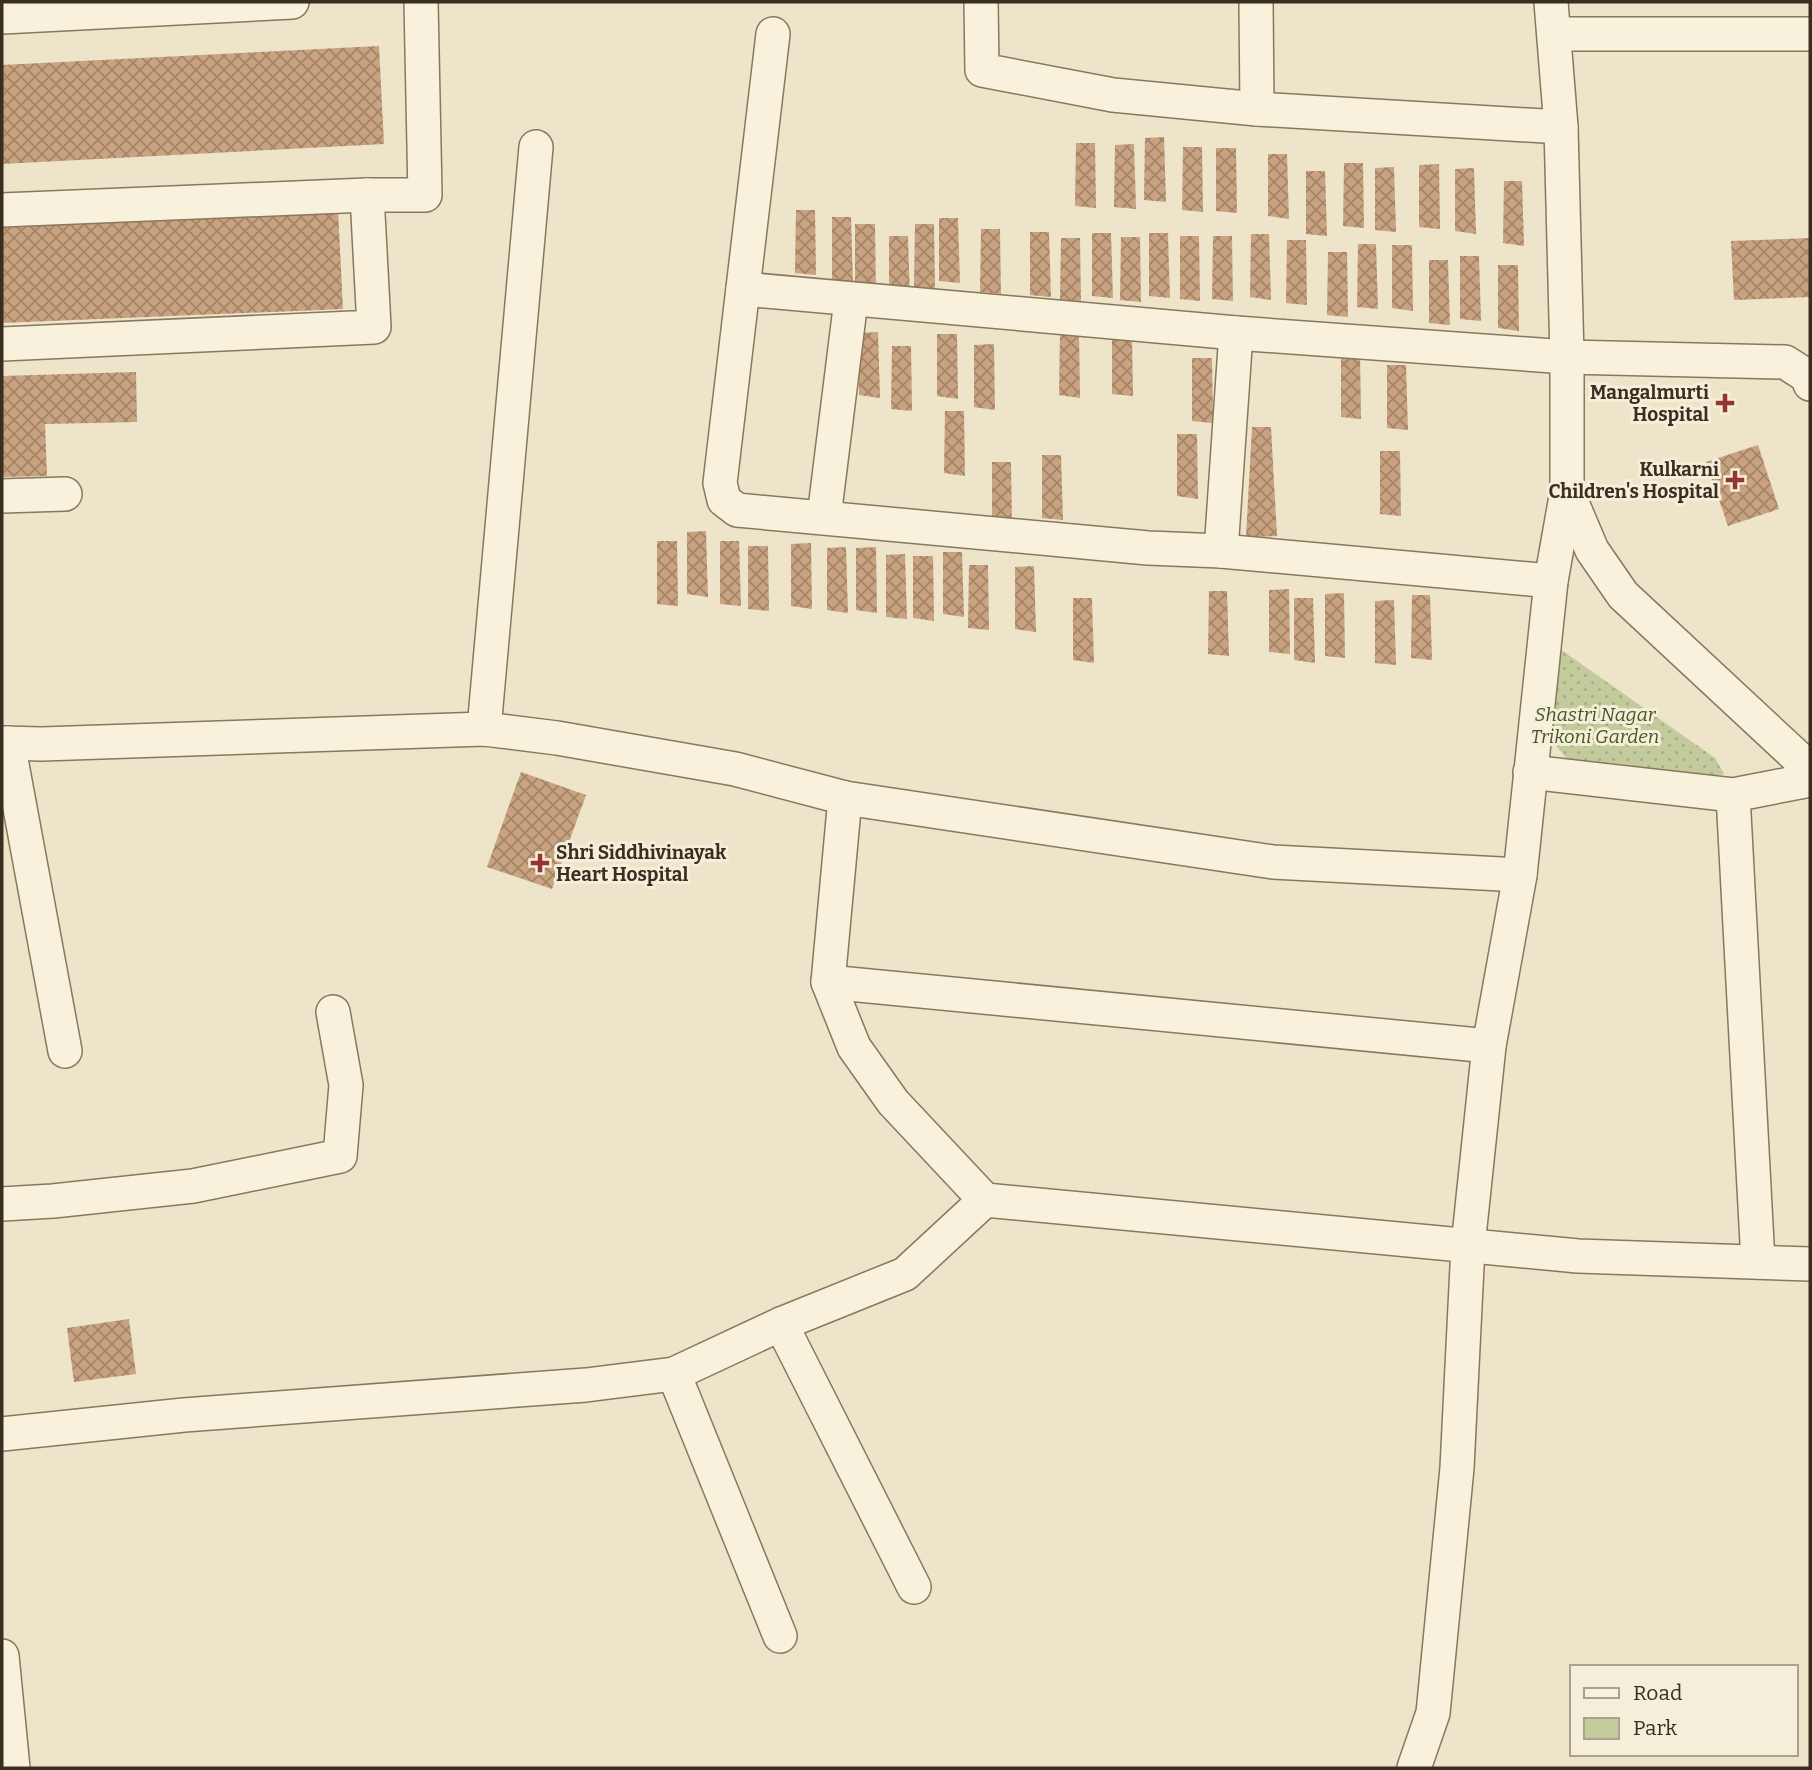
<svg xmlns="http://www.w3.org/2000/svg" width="1812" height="1770" viewBox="0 0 1812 1770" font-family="Bitter,serif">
<defs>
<pattern id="green-dots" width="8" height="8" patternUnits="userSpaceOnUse" patternTransform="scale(1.75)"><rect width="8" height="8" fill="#c3cb9d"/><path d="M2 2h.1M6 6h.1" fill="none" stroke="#a8af87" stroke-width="1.8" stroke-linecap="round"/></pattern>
<pattern id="building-cross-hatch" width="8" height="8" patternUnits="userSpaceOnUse" patternTransform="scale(1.75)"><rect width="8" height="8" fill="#c9a280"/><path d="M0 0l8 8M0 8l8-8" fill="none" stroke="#a48468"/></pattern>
</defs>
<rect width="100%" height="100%" fill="#ede4c9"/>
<polygon fill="url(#green-dots)" points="1560,649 1715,758 1724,774 1706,779 1568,760 1553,742 1552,676"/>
<g fill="url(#building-cross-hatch)">
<polygon points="379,46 384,144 2,164 2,65"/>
<polygon points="1164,137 1166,202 1144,200 1145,138"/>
<polygon points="1076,143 1095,143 1096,208 1075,206"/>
<polygon points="1134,144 1136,209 1114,207 1115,145"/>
<polygon points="1183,147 1202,147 1203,212 1182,210"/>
<polygon points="1216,148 1236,148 1237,213 1216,211"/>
<polygon points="1268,154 1287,154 1289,219 1268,216"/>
<polygon points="1344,163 1363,163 1364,228 1343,226"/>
<polygon points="1439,164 1440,229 1419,227 1419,165"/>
<polygon points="1394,167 1396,232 1375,230 1375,168"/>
<polygon points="1474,168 1476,234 1455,231 1455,169"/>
<polygon points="1306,171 1325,171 1327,236 1306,234"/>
<polygon points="1504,181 1522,181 1524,246 1503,243"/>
<polygon points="338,210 343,309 2,323 2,225"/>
<polygon points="796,210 815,210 816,275 795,273"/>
<polygon points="832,217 851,217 853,282 832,280"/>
<polygon points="939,218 958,218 960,283 939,281"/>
<polygon points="855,224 875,224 876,289 855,287"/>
<polygon points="915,224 934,224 935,289 914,287"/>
<polygon points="981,229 1000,229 1001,294 980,292"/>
<polygon points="1030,232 1049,232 1051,297 1030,295"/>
<polygon points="1092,233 1111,233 1113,298 1092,296"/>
<polygon points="1149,233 1168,233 1170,298 1149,296"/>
<polygon points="1251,234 1269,234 1271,300 1250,297"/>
<polygon points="889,236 908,236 910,301 889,299"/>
<polygon points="1180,236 1199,236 1200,301 1180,299"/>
<polygon points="1213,236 1232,236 1233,301 1212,299"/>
<polygon points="1121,237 1140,237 1141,302 1120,300"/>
<polygon points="1061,238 1080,238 1081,304 1060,301"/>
<polygon points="1810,238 1810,297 1734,300 1731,241"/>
<polygon points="1287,240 1306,240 1307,305 1286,303"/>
<polygon points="1358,244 1376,244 1378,309 1357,307"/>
<polygon points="1392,245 1412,245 1413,311 1392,308"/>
<polygon points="1328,252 1347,252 1348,317 1327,315"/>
<polygon points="1460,256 1479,256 1481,321 1460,319"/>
<polygon points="1429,260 1448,260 1450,325 1429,323"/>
<polygon points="1498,265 1518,265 1519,331 1498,328"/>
<polygon points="1112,331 1132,331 1133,396 1112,394"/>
<polygon points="878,332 880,398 859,395 859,333"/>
<polygon points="1079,332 1080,398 1059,395 1060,333"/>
<polygon points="937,334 957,334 958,399 937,396"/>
<polygon points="994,344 995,410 974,407 974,345"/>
<polygon points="892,346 911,346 912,411 891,409"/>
<polygon points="1341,354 1360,354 1361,419 1341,417"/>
<polygon points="1192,358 1212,358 1213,423 1192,421"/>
<polygon points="1387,365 1406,365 1408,430 1387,428"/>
<polygon points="136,372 137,422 45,424 47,476 2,477 2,376"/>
<polygon points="945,411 964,411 965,476 944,473"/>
<polygon points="1252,427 1271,427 1277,536 1246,537"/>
<polygon points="1177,434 1197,434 1198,499 1177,496"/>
<polygon points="1758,445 1779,509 1728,526 1706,462"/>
<polygon points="1380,451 1400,451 1401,516 1380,514"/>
<polygon points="1042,455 1061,455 1063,520 1042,518"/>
<polygon points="992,462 1011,462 1012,527 992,525"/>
<polygon points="706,531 708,597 687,594 687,532"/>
<polygon points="657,541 677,541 678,606 657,604"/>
<polygon points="720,541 739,541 741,606 720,604"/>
<polygon points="811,543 812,609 791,606 791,544"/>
<polygon points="748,546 768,546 769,611 748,609"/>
<polygon points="846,547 848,613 827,610 827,548"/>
<polygon points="876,547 877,613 856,610 856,548"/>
<polygon points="943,552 962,552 964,617 943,614"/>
<polygon points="905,554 907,619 886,617 886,555"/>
<polygon points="913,556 933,556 934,621 913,618"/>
<polygon points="969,565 988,565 989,630 968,628"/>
<polygon points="1034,566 1036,632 1015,629 1015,567"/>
<polygon points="1289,589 1290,654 1269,652 1269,590"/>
<polygon points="1209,591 1227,591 1229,656 1208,654"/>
<polygon points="1344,593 1345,658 1325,656 1325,594"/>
<polygon points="1412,595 1430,595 1432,660 1411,658"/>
<polygon points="1073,598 1092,598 1094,663 1073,660"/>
<polygon points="1294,598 1313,598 1315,663 1294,660"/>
<polygon points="1394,600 1396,665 1375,663 1375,601"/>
<polygon points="521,772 586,795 552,889 487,867"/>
<polygon points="129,1319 136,1374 74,1382 67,1328"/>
</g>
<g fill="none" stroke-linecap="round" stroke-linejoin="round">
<defs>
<g id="minor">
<polyline points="981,2 982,70 1113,95 1257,109 1561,127"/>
<polyline points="1256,2 1257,109"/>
<polyline points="1551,2 1561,127 1567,357 1567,491 1592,550 1623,595 1810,769"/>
<polyline points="2,17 292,2"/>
<polyline points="773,34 720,483 724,500 737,510 1148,548 1221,551 1551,581"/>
<polyline points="1555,34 1810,34"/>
<polyline points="2,210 367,195"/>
<polyline points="743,289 1236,333 1567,357 1785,362 1807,376 1810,384"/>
<polyline points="2,344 374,327 367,195 425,195 421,2"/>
<polyline points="2,496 65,494"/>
<polyline points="824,517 851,300"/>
<polyline points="1221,551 1236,333"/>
<polyline points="484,729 536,147"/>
<polyline points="2,743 42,744 484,729 557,738 735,769 845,798 1273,862 1520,875"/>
<polyline points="8,743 65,1051"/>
<polyline points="1530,772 1733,795 1810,780"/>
<polyline points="1733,795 1758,1262"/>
<polyline points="828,982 1489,1046"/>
<polyline points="985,1200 1578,1256 1810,1264"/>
<polyline points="2,1204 53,1201 193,1186 340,1156 346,1085 333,1012"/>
<polyline points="781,1324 914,1587"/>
<polyline points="674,1374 780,1636"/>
<polyline points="2,1434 184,1415 586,1385 674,1374 781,1324 905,1274 985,1200 893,1102 854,1047 828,982 845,798"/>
<polyline points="2,1656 13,1768"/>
<polyline points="1414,1768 1433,1713 1457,1468 1468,1246 1489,1046 1520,875 1551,581 1567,491"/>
</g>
</defs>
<use href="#minor" stroke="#89775e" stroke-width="36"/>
<use href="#minor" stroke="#f8f1dc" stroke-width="33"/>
</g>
<g fill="#953531" stroke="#f5eed8" stroke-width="2.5">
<path d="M1721.5 392.5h7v7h7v7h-7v7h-7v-7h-7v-7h7z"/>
<path d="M1731.5 469.5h7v7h7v7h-7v7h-7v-7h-7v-7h7z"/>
<path d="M536.5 852.5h7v7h7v7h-7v7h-7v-7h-7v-7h7z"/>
</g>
<g text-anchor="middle" stroke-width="6" stroke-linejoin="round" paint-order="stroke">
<g font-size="19" font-weight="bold" fill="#3a2e21" stroke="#f5eed8" text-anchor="end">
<text x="1709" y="399">Mangalmurti<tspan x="1709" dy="22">Hospital</tspan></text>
<text x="1719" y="476">Kulkarni<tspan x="1719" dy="22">Children's Hospital</tspan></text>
<text x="556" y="859" text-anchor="start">Shri Siddhivinayak<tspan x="556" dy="22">Heart Hospital</tspan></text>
</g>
<g font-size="19" font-style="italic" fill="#485528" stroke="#f5eed8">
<text x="1595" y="721">Shastri Nagar<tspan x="1595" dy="22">Trikoni Garden</tspan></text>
</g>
</g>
<rect width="1812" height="1770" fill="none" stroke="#3a2e21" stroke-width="7"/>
<rect x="1570" y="1665" width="228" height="91" fill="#f5eed8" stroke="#aaa18f" stroke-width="2"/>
<rect x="1584" y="1688" width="35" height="10" fill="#f8f1dc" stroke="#aaa18f" stroke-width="2"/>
<text x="1633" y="1700" font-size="21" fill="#3a2e21">Road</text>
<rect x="1584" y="1718" width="35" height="21" fill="#c3cb9d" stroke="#aaa18f" stroke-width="2"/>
<text x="1633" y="1735" font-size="21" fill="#3a2e21">Park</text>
</svg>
